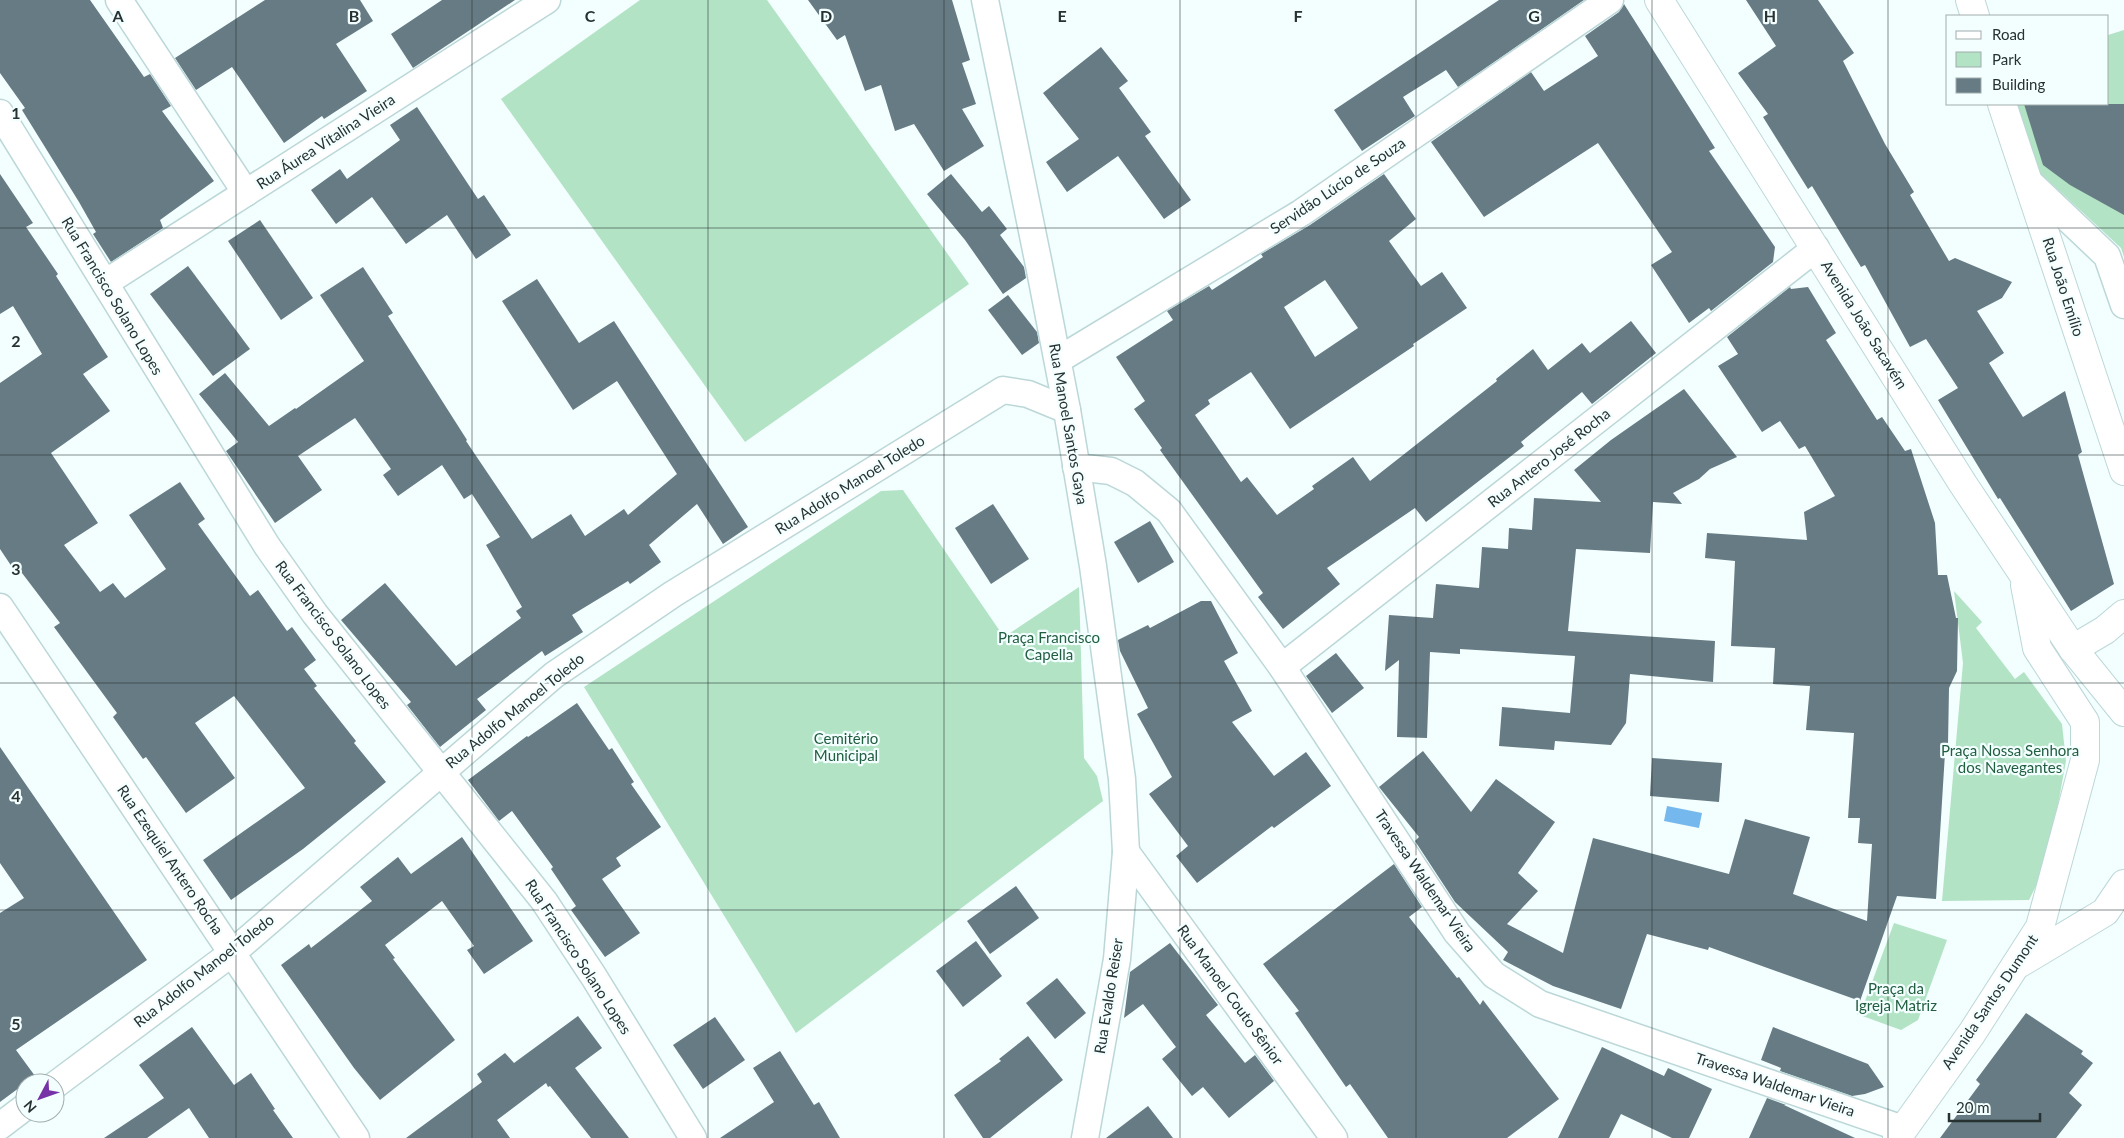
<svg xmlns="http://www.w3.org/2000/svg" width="2124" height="1138" viewBox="0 0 2124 1138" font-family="Lato,sans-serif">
<rect width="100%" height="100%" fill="#f3fefe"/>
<g fill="#b2e3c5">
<polygon points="640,0 767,0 969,284 745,442 501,99"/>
<polygon points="2124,30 2124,257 2121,248 2039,172 2017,104 2108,104 2108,35"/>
<polygon points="903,490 1004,637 1079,587 1084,758 1097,776 1103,801 796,1033 584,687 881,491"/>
<polygon points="1954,591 1982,622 1976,628 2015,679 2024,672 2062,724 2066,761 2055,821 2040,878 2029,900 1942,901 1963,663"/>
<polygon points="1894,923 1947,940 1918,1020 1901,1030 1857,1014 1865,1001"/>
</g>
<polygon fill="#75b8ed" points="1667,806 1702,813 1699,828 1664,821"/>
<g fill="#667b83" fill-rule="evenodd">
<polygon points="0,0 90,0 144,77 150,74 171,106 162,111 214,181 160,220 163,228 111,262 93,234 96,232 79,202 22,110 25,108 0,73"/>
<polygon points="265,0 360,0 373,21 336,44 367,91 324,119 322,116 284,143 232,67 196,90 175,58"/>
<polygon points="442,0 515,0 413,68 391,34"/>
<polygon points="808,0 952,0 970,60 962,63 976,104 962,109 984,146 944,171 914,124 895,131 881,85 865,91 845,35 837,40"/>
<polygon points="1499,0 1584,0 1458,87 1446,70 1403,97 1415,116 1362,151 1334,110"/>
<polygon points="1746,0 1818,0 1854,53 1843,61 1885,144 1914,192 1910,195 1949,261 1955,258 2012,282 2002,298 1977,311 2004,353 1989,363 2023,417 2065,391 2082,452 2078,455 2114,584 2071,611 2000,498 1998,499 1938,400 1958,388 1926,339 1910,347 1865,265 1861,267 1812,186 1808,189 1763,117 1768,114 1738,73 1776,46"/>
<polygon points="1624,4 1715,148 1709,151 1775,247 1773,262 1711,311 1709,308 1689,323 1651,265 1672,252 1598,143 1484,217 1431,142 1531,72 1544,91 1598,56 1585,36 1619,12"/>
<polygon points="1101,47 1128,81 1119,88 1151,132 1145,136 1191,200 1164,219 1118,156 1067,192 1046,162 1079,139 1043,93"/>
<polygon points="2024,104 2124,104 2124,215 2070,185 2043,165"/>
<polygon points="417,107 478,199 484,195 511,235 476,259 447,215 406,244 372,197 336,224 311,190 340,169 347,179 400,140 390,125"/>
<polygon points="0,174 33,223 26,227 58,274 56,276 108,357 83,374 110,411 51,453 98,523 64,545 100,592 113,583 125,598 166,569 129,515 180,482 205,519 198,524 250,596 258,590 287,631 292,627 316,660 304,669 317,686 314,688 356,741 354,743 386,782 303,849 231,900 203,860 305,788 234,696 195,723 235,778 186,813 146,757 143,759 113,717 117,713 54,627 60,623 22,573 18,576 0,549 0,383 42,354 13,306 0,314"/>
<polygon points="951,174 982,212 989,206 1007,229 1000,235 1024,267 1026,278 1003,294 965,240 927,194"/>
<path d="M1384,174l32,45 -27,22 32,45 21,-14 25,36 -54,36 1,2 -124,83 -39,-57 -43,28 2,4 -15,11 46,67 6,-5 30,38 37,-26 -2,-3 41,-29 17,24 127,-100 -1,-2 37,-30 15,21 34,-27 8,10 41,-32 25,32 -64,51 -10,-12 -61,50 3,4 -98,76 -11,-14 -88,60 13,16 -57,45 -25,-32 5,-4 -103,-143 2,-2 -28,-39 11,-8 -29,-44 57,-37 -6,-9 42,-25 3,4 51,-33 -2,-3 49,-29zM1325,280l33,48 -43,29 -31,-50z"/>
<polygon points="260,220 313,298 281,320 228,241"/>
<polygon points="188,266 250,349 213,376 150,294"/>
<polygon points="363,267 393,313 388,316 467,440 466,441 532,539 571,514 585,536 624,509 628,515 677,474 617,381 573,410 502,301 537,279 579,343 614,321 748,527 723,544 697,504 649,545 661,562 630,584 628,581 572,615 583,632 545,656 542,651 477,699 486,710 440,747 407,705 411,702 341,620 385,583 456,666 521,618 516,611 522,607 486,545 500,537 472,494 464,499 442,465 398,496 383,475 391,469 355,418 298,456 322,490 275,523 226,451 238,442 199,394 225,373 269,426 295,408 296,409 364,361 320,295"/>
<polygon points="1790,287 1791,289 1808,287 1836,333 1826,340 1877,420 1882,417 1905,451 1911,449 1935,523 1938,575 1947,575 1956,618 1958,618 1957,671 1949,688 1948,744 1945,753 1936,899 1897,896 1860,1001 1709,947 1708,950 1647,934 1621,1009 1553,986 1503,960 1508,952 1455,902 1415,841 1419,837 1379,787 1423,751 1471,812 1496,779 1555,822 1518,873 1538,891 1507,924 1563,953 1593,838 1729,874 1745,819 1810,837 1793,894 1867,921 1872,844 1858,843 1860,818 1848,818 1854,733 1806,730 1810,686 1773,684 1775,648 1731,646 1735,561 1705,558 1707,533 1807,540 1804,512 1835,496 1805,446 1799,449 1780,421 1762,432 1718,366 1738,354 1727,337"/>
<polygon points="1008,295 1037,332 1039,343 1022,355 988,310"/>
<polygon points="1684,389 1737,457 1710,469 1699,479 1673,493 1682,504 1653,502 1650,553 1576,549 1568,631 1715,641 1713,682 1630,674 1626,723 1611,745 1555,741 1554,750 1499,746 1502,707 1570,713 1575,656 1460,649 1460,654 1430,652 1427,738 1397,737 1399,660 1385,671 1389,615 1433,618 1436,584 1479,588 1482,547 1508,549 1509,528 1532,530 1534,498 1601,502 1574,470 1611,440"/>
<polygon points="993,504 1029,559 991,584 955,528"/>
<polygon points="1150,521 1174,562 1138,583 1114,542"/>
<polygon points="1201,601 1211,601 1238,653 1224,661 1252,711 1232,722 1274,776 1306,752 1331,786 1274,828 1272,826 1197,883 1176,856 1188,846 1149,794 1172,777 1137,714 1148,708 1120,651 1118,640 1148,625 1150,628"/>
<polygon points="1336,653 1364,688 1332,713 1306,676"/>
<polygon points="577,703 609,750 612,748 634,782 631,784 661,827 616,858 621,866 602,879 640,933 605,957 571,910 576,906 551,869 553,867 512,811 499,821 468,780 527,736 528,737"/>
<polygon points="0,747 147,960 16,1050 35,1076 0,1102 0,913 24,898 0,863"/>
<polygon points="1652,758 1722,763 1719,802 1650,796"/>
<polygon points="462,837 533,941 484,974 467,950 474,946 442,901 385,945 395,958 393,959 455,1040 380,1100 354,1068 281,965 309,944 311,948 372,901 360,887 398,857 411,874"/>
<polygon points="1394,864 1422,907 1409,917 1457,978 1459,977 1480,1005 1483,1000 1559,1099 1507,1138 1388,1138 1350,1084 1346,1087 1295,1013 1299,1011 1263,964"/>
<polygon points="1016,886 1039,918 990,954 967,921"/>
<polygon points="976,941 1002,976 963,1007 936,971"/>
<polygon points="1170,943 1218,1005 1206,1015 1245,1063 1255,1055 1274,1081 1229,1118 1203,1087 1192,1096 1162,1059 1176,1047 1143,1004 1124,1018 1130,972"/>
<polygon points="1057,978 1086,1013 1055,1039 1026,1003"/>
<polygon points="2026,1013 2083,1051 2081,1054 2093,1063 2069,1093 2082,1105 2056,1138 1940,1138 1980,1084 1976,1080"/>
<polygon points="578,1016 602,1048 575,1068 629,1138 591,1138 550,1086 548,1087 546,1083 497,1120 510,1138 406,1138 482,1082 477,1074 505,1053 514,1063"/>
<polygon points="715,1017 745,1060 703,1089 673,1045"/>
<polygon points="192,1027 234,1085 251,1073 275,1109 273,1110 293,1138 209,1138 189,1108 147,1138 104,1138 164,1098 139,1065"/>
<polygon points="1773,1027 1868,1064 1884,1087 1865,1094 1852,1096 1780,1071 1781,1068 1761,1060"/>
<polygon points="1028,1036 1063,1080 990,1138 983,1138 954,1095 1001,1061 999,1059"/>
<polygon points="1602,1047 1664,1076 1668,1068 1712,1089 1689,1138 1672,1138 1621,1114 1609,1138 1558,1138"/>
<polygon points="780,1051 814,1105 819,1102 840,1138 720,1138 774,1102 753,1068"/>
<polygon points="1767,1098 1786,1105 1784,1105 1855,1138 1749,1138"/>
<polygon points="1148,1106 1173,1138 1106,1138"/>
</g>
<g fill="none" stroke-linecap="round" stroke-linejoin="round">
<defs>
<g id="minor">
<polyline points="119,0 246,193"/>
<polyline points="985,0 1039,265 1067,410 1093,566 1122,779 1126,852 1117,959 1085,1138"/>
<polyline points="0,113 267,546 315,614 544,901 594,977 693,1138"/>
<polyline points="2027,180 2107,256 2124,305"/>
<polyline points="105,283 547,0"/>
<polyline points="1058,360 1301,213 1610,0"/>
<polyline points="1076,467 1111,471 1135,483 1169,511 1282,667 1457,933 1494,975 1540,1004 1903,1129"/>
<polyline points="0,607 356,1138"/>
<polyline points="1282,667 1816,248"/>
<polyline points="1126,852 1334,1138"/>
<polyline points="55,1085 232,953 554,675 673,594 1003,390 1028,394 1067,410"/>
<polyline points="0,1126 25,1107"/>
</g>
<g id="secondary">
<polyline points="1659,0 1963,484 2073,649 2124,712"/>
<polyline points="1970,0 1975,16"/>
<polyline points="2002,104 2124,471"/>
<polyline points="2073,649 2105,630 2124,614"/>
<polyline points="2020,963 2105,912 2124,884"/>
<polyline points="1897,1138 1972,1033 2040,927 2085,760 2085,722 2037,648 2025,585"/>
</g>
</defs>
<use href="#minor" stroke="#bcd7d8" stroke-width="29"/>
<use href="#secondary" stroke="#bcd7d8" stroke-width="30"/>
<use href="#minor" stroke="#fff" stroke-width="26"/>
<use href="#secondary" stroke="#fff" stroke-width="28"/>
</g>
<path fill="none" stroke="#273132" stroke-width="1" stroke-opacity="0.55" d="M236,0v1138M472,0v1138M708,0v1138M944,0v1138M1180,0v1138M1416,0v1138M1652,0v1138M1888,0v1138M0,228h2124M0,455h2124M0,683h2124M0,910h2124"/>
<g text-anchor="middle" stroke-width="4.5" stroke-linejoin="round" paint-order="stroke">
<g font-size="15" fill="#273132" stroke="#f3fefe">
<text transform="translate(326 142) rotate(-33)" y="5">Rua Áurea Vitalina Vieira</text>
<text transform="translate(1338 186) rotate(-34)" y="5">Servidão Lúcio de Souza</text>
<text transform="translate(2063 287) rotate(72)" y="5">Rua João Emílio</text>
<text transform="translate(112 296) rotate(59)" y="5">Rua Francisco Solano Lopes</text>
<text transform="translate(1864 325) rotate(58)" y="5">Avenida João Sacavém</text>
<text transform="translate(1068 424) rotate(80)" y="5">Rua Manoel Santos Gaya</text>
<text transform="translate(1549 458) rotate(-38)" y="5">Rua Antero José Rocha</text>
<text transform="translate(850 485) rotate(-32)" y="5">Rua Adolfo Manoel Toledo</text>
<text transform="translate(333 635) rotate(53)" y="5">Rua Francisco Solano Lopes</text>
<text transform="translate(515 711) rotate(-39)" y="5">Rua Adolfo Manoel Toledo</text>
<text transform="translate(170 860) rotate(56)" y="5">Rua Ezequiel Antero Rocha</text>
<text transform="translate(1425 881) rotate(56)" y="5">Travessa Waldemar Vieira</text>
<text transform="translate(578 957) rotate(57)" y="5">Rua Francisco Solano Lopes</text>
<text transform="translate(204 971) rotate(-38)" y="5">Rua Adolfo Manoel Toledo</text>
<text transform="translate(1230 995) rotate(54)" y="5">Rua Manoel Couto Sênior</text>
<text transform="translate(1109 996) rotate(-81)" y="5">Rua Evaldo Reiser</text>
<text transform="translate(1990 1002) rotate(-56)" y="5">Avenida Santos Dumont</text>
<text transform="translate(1775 1085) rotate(19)" y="5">Travessa Waldemar Vieira</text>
</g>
<g font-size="15" fill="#215d3f" stroke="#f3fefe">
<text x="1049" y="643">Praça Francisco<tspan x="1049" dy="17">Capella</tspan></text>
<text x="846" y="744">Cemitério<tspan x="846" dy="17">Municipal</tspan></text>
<text x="2010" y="756">Praça Nossa Senhora<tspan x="2010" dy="17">dos Navegantes</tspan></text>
<text x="1896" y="994">Praça da<tspan x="1896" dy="17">Igreja Matriz</tspan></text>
</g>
</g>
<g font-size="16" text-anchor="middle" font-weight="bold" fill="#273132" stroke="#f3fefe" stroke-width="4.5" stroke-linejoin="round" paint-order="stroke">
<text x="118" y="22">A</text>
<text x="354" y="22">B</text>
<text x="590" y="22">C</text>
<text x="826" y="22">D</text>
<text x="1062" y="22">E</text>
<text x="1298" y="22">F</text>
<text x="1534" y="22">G</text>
<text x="1770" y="22">H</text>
<text x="16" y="119">1</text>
<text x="16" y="347">2</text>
<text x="16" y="575">3</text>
<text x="16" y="802">4</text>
<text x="16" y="1030">5</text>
</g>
<rect x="1946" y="15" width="162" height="90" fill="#f3fefe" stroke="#a1acac"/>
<rect x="1956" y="31" width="25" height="8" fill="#ffffff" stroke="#a1acac"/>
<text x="1992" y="40" font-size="15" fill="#273132">Road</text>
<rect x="1956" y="52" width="25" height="15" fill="#b2e3c5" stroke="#a1acac"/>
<text x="1992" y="65" font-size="15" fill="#273132">Park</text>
<rect x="1956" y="78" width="25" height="15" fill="#667b83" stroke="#a1acac"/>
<text x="1992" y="90" font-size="15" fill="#273132">Building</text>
<g transform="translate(40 1098) rotate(229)"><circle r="24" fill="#f3fefe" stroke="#a1acac"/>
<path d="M0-4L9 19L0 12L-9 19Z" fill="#7632a6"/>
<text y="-8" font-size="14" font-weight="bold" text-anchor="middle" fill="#273132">N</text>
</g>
<path d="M1949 1113v8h91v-8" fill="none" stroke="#273132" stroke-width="2.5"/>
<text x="1956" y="1113" font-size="15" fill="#273132" stroke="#f3fefe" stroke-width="4" paint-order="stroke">20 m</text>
</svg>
